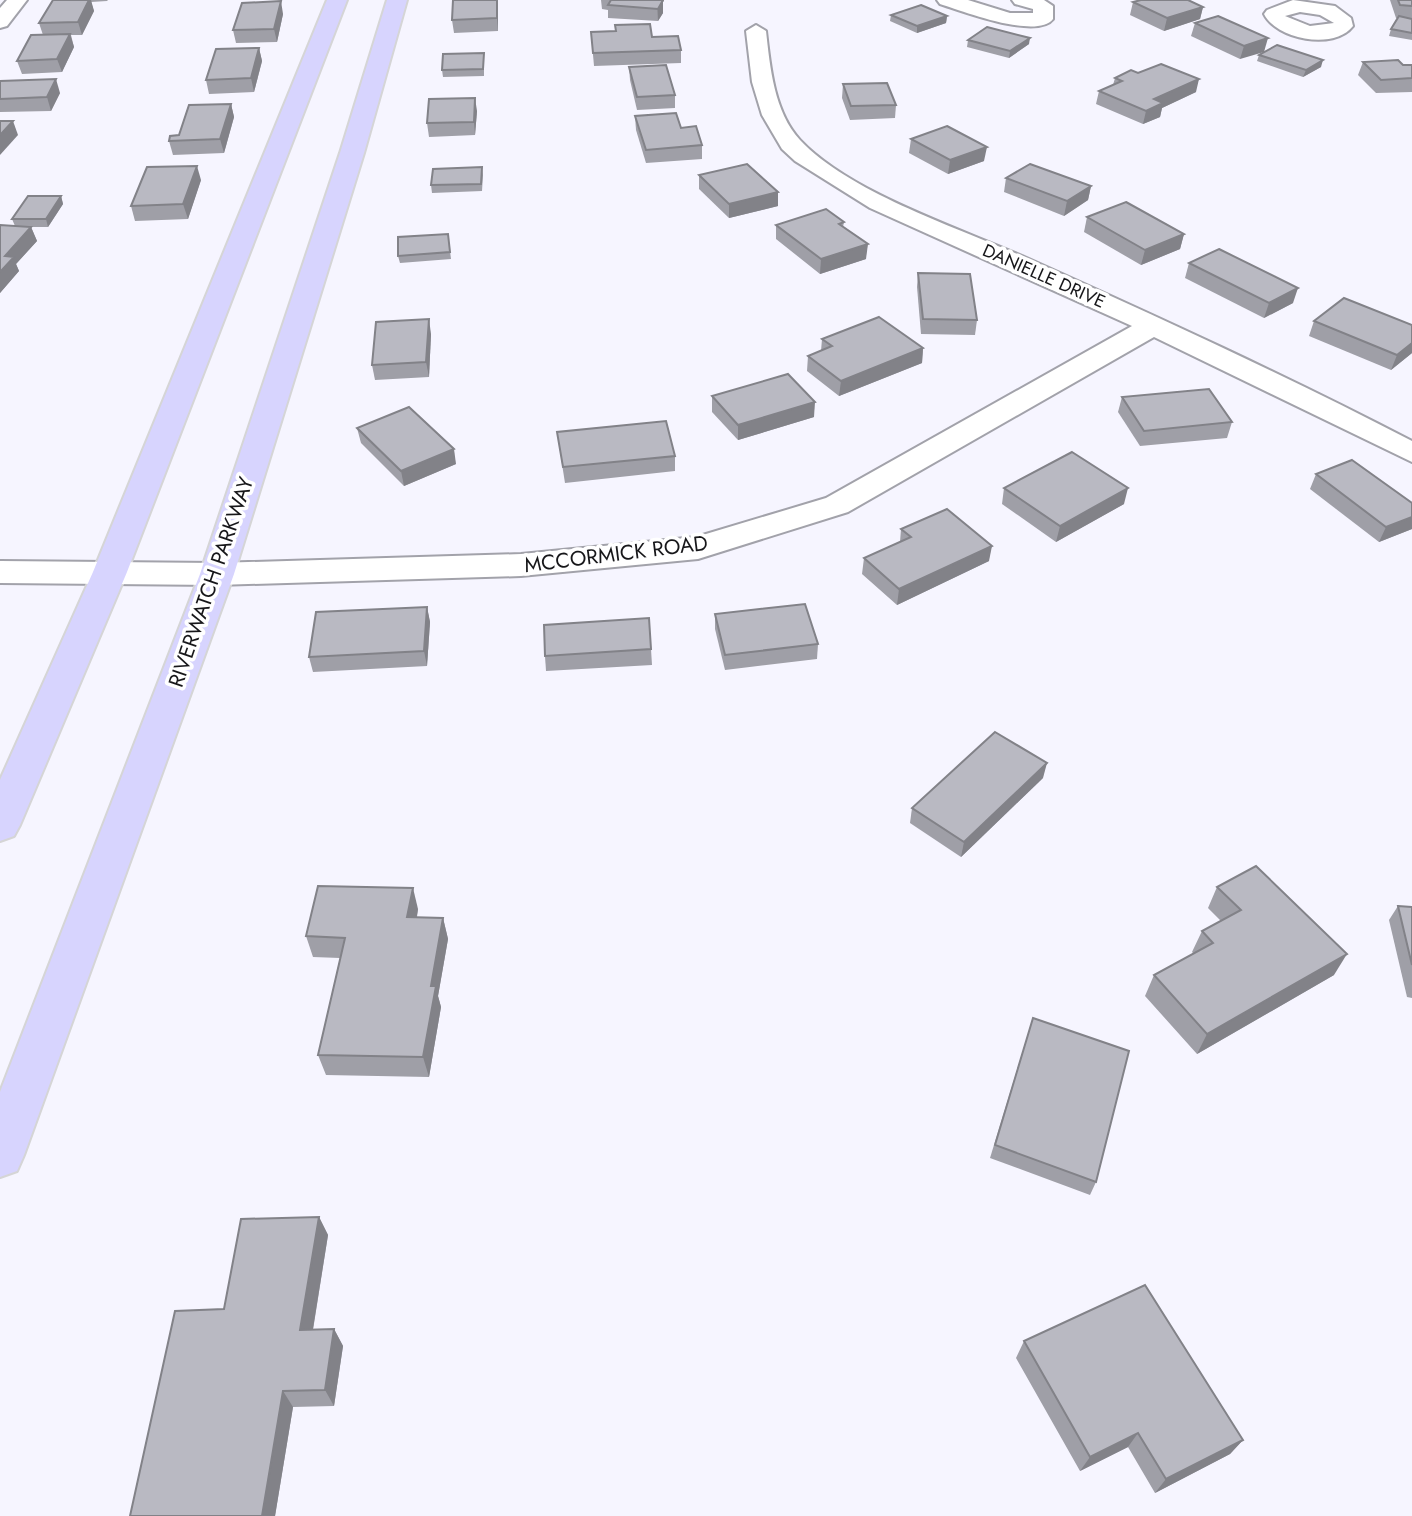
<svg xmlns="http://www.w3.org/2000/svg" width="1412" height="1516" viewBox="0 0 1412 1516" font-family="Jost,sans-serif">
<rect width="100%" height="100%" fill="#f6f5ff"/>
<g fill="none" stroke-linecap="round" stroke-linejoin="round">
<defs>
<g id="minor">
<polygon points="7,0 27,0 7,26 0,28 0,8"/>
<path d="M937,0h31l42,13h23v-4l-18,-5 -3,-4h32l9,6v13c-16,21 -91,-8 -113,-15z"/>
<path d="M1293,0l42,6 16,12 2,8c-19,25 -77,13 -89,-12l3,-4zM1300,12l20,3 14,8 -24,3 -25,-10z"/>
<path d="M756,25l10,6c4,36 8,81 34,109 51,54 162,89 229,119 129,58 258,117 383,182v21l-258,-125 -306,175 -150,47 -177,17 -304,9 -217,-2v-22l217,2 304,-9 175,-17 130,-39 306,-172 -262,-118 -75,-47 -13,-12 -20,-34 -10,-33 -6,-51z"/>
</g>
<g id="primary">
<polygon points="327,0 347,0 127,572 20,825 14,836 0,841 0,780 93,572"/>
<polygon points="387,0 407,0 364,153 234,574 24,1155 17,1171 0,1177 0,1092 200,574 340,153"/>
</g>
</defs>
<use href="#minor" stroke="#a2a2aa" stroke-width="4"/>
<use href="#primary" stroke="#d5d5d6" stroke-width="4"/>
<use href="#minor" fill="#fff" fill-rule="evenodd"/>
<use href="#primary" fill="#d7d4fe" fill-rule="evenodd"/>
</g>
<g fill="#9f9fa7">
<polygon points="53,0 108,0 107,1 91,2 94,11 82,35 71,35 74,47 62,72 22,74 17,61 43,35 39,23"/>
<polygon points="601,0 664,0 663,2 663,13 658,21 608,18 608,10 602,9"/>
<polygon points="1390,0 1412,0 1412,40 1389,36 1391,29 1397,18 1396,18"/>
<polygon points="1133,2 1203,7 1200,19 1164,31 1130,15"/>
<polygon points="498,9 498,31 454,33 452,20"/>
<polygon points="283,14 277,42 236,43 233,30"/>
<polygon points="891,15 947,16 946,23 917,33 890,21"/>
<polygon points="1195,23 1268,38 1240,59 1191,36"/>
<polygon points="591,32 652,37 681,50 681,63 594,66"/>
<polygon points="968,40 1029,44 1009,58 967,47"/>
<polygon points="259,48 262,61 254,92 209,94 206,80"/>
<polygon points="484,53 484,76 443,77 442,70"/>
<polygon points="1259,55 1321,67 1303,77 1257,61"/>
<polygon points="1363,62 1403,65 1412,65 1412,92 1376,93 1358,75"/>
<polygon points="629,67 675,95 675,108 637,110 630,80"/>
<polygon points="1115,78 1196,92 1162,108 1160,117 1143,124 1096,104 1099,91 1113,85"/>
<polygon points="0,81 60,93 51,111 0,112"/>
<polygon points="843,84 896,105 895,118 850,120 842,98"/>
<polygon points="231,104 234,117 224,153 173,155 169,141"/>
<polygon points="477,111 475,135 429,137 427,123"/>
<polygon points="635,116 681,128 702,145 702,159 646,163 636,130"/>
<polygon points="911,139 984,161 948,174 909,153"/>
<polygon points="482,167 483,175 482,191 432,193 431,185"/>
<polygon points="699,175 778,206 729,218 699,189"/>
<polygon points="1006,178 1091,186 1088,200 1064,216 1004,192"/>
<polygon points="201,180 188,219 135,221 131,206"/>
<polygon points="61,196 63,204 48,227 26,227 31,227 37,241 16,264 19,271 0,293 0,225 15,226 12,219"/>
<polygon points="1087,217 1184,234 1180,249 1141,265 1084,232"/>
<polygon points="844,222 843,227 866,259 820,274 776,239 776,225"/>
<polygon points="448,234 451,259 400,263 398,256"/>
<polygon points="1189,263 1293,303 1264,318 1185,278"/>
<polygon points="918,273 977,320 975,335 921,334 917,287"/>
<polygon points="1314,321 1412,325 1412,353 1391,370 1309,336"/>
<polygon points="431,334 429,377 375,380 372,365"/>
<polygon points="822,339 923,348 922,363 839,396 807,371 808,356 821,351"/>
<polygon points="712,396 814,417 738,440 712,412"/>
<polygon points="1122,397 1232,422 1227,438 1140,446 1118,412"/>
<polygon points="357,428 456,464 404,486 361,443"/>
<polygon points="557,432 675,456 675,471 565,483"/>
<polygon points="1316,474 1412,503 1412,529 1379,542 1310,489"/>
<polygon points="1004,488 1124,504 1056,542 1002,504"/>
<polygon points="901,529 989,561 897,605 862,574 864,558 900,542"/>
<polygon points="427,607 430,622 427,666 313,672 309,657"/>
<polygon points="715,614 818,644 817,659 725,670 715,629"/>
<polygon points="651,649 652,665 546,671 545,656"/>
<polygon points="1043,778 961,857 910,823 912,808"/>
<polygon points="1217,887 1334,975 1197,1054 1145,996 1154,975 1194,954 1192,952 1202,931 1221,921 1208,908"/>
<polygon points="1398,906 1412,907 1412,998 1407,997 1389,920"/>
<polygon points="418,909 417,917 443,918 448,939 438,996 441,1007 429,1077 326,1075 318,1055 340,958 313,957 306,936"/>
<polygon points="1033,1018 1096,1182 1090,1195 990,1158"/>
<polygon points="319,1217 328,1235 313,1330 334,1329 343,1346 334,1406 293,1407 275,1516 130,1516 224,1309"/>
<polygon points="1024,1341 1243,1440 1230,1454 1155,1493 1128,1447 1080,1471 1016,1358"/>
</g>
<g fill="#828288">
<polygon points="89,0 91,0 94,11 82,35 78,22"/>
<polygon points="497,0 498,9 498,31 497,18"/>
<polygon points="657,0 664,0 663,2 663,13 658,21"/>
<polygon points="281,1 283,14 277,42 274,29"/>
<polygon points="1203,7 1200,19 1164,31 1167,18"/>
<polygon points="947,16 946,23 917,33 917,26"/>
<polygon points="70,34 74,47 62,72 57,59"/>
<polygon points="1030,38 1029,44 1009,58 1010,51"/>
<polygon points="1268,38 1264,52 1240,59 1244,46"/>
<polygon points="259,48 262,61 254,92 251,78"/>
<polygon points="1323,60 1321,67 1303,77 1306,70"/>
<polygon points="56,79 60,93 51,111 47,97"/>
<polygon points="1199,79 1196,92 1162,108 1160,117 1143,124 1146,111 1154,99"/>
<polygon points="475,98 477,111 475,135 474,122"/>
<polygon points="231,104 234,117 224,153 220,139"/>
<polygon points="13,121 18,135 0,155 0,135"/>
<polygon points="987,147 984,161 948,174 950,160"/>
<polygon points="197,166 201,180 188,219 183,204"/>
<polygon points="1091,186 1088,200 1064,216 1067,201"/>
<polygon points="778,192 778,206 729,218 729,204"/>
<polygon points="61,196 63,204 48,227 46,219"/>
<polygon points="31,227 37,241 16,264 19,271 0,293 0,272 5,256"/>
<polygon points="1184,234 1180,249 1141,265 1145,250"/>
<polygon points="868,244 866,259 820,274 821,259"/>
<polygon points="1298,288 1293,303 1264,318 1269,303"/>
<polygon points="429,319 431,334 429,377 426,362"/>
<polygon points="1412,343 1412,353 1391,370 1397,355"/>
<polygon points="923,348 922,363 839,396 841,381"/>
<polygon points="815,402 814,417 738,440 738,425"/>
<polygon points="454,449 456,464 404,486 401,471"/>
<polygon points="1128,488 1124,504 1056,542 1060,526"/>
<polygon points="1412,517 1412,529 1379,542 1386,527"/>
<polygon points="992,546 989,561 897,605 899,589"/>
<polygon points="427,607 430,622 427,666 424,651"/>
<polygon points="1047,763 1043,778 961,857 964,842"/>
<polygon points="413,888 418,909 413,938 407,917"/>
<polygon points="443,918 448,939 438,996 441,1007 429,1077 423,1057 431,986"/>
<polygon points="1347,954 1334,975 1197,1054 1207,1034"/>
<polygon points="319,1217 328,1235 310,1347 300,1330"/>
<polygon points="334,1329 343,1346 334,1406 325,1390"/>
<polygon points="283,1391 293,1407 275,1516 262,1516"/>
<polygon points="1138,1433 1128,1447 1080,1471 1090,1457"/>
<polygon points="1243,1440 1230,1454 1155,1493 1166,1479"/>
</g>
<g fill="#b9b9c2" stroke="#828288" stroke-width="2">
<polygon points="53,0 89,0 78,22 39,23"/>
<polygon points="453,0 497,0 497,18 452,20"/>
<polygon points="611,0 663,0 658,9 608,5"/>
<polygon points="1141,0 1188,0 1203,7 1167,18 1133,2"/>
<polygon points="1398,0 1412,0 1412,6 1400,5"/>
<polygon points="281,1 274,29 233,30 242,3"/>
<polygon points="921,5 947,16 917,26 891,15"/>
<polygon points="1218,16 1268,38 1244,46 1195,23"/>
<polygon points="1399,16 1412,19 1412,33 1391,29"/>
<polygon points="650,24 652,37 678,36 681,50 593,53 591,32 616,31 615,25"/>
<polygon points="987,27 1030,38 1010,51 968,40"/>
<polygon points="70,34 57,59 17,61 31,35"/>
<polygon points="1277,45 1323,60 1306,70 1259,55"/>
<polygon points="259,48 251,78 206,80 216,49"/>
<polygon points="484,53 483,69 442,70 443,54"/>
<polygon points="1398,60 1403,65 1412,65 1412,78 1381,80 1363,62"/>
<polygon points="1161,64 1199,79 1154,99 1163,103 1146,111 1099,91 1122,81 1115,78 1131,70 1138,73"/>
<polygon points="666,65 675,95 637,97 629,67"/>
<polygon points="56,79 47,97 0,99 0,81"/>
<polygon points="887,83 896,105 851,106 843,84"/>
<polygon points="475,98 474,122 427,123 429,99"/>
<polygon points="231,104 220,139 169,141 170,136 179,135 189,105"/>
<polygon points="676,113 681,128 696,126 702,145 646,150 635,116"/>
<polygon points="0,121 13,121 0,135"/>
<polygon points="947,126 987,147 950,160 911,139"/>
<polygon points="747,164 778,192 729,204 699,175"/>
<polygon points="1030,164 1091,186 1067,201 1006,178"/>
<polygon points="197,166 183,204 131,206 147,167"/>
<polygon points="482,167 481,184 431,185 433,169"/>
<polygon points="28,196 61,196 46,219 12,219"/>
<polygon points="1126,202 1184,234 1145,250 1087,217"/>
<polygon points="826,209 844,222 839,224 868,244 821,259 776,225"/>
<polygon points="0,225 31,227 5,256 14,257 0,272"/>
<polygon points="448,234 450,252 398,256 398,237"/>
<polygon points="1219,249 1298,288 1269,303 1189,263"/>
<polygon points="918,273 970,274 977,320 923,319"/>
<polygon points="1344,298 1412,325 1412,343 1397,355 1314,321"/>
<polygon points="879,317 923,348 841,381 808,356 832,346 822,339"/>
<polygon points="429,319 426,362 372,365 376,322"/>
<polygon points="788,374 815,402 738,425 712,396"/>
<polygon points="1209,389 1232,422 1144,431 1122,397"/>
<polygon points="409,407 454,449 401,471 357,428"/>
<polygon points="666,421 675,456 563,467 557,432"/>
<polygon points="1072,452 1128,488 1060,526 1004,488"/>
<polygon points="1352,460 1412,503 1412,517 1386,527 1316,474"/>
<polygon points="947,509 992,546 899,589 864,558 911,537 901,529"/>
<polygon points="805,604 818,644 725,655 715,614"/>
<polygon points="427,607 424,651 309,657 316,612"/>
<polygon points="649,618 651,649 545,656 544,625"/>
<polygon points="995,732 1047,763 964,842 912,808"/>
<polygon points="1256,866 1347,954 1207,1034 1154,975 1213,943 1202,931 1241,910 1217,887"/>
<polygon points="318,886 413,888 407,917 443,918 431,986 436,986 423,1057 318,1055 345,938 306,936"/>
<polygon points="1398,906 1412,907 1412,965"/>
<polygon points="1033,1018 1129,1051 1096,1182 995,1145"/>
<polygon points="319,1217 300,1330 334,1329 325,1390 283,1391 262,1516 130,1516 175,1311 224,1309 241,1219"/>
<polygon points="1145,1285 1243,1440 1166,1479 1138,1433 1090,1457 1024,1341"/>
</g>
<g text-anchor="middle" stroke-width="7" stroke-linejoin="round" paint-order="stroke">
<g font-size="18" fill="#17171a" stroke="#fff">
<text transform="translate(1044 276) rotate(24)" y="6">DANIELLE DRIVE</text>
</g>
<g font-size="21" fill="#17171a" stroke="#fff">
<text transform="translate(616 554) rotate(-7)" y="7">MCCORMICK ROAD</text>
<text transform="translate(211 582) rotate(-71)" y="7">RIVERWATCH PARKWAY</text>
</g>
</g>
</svg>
